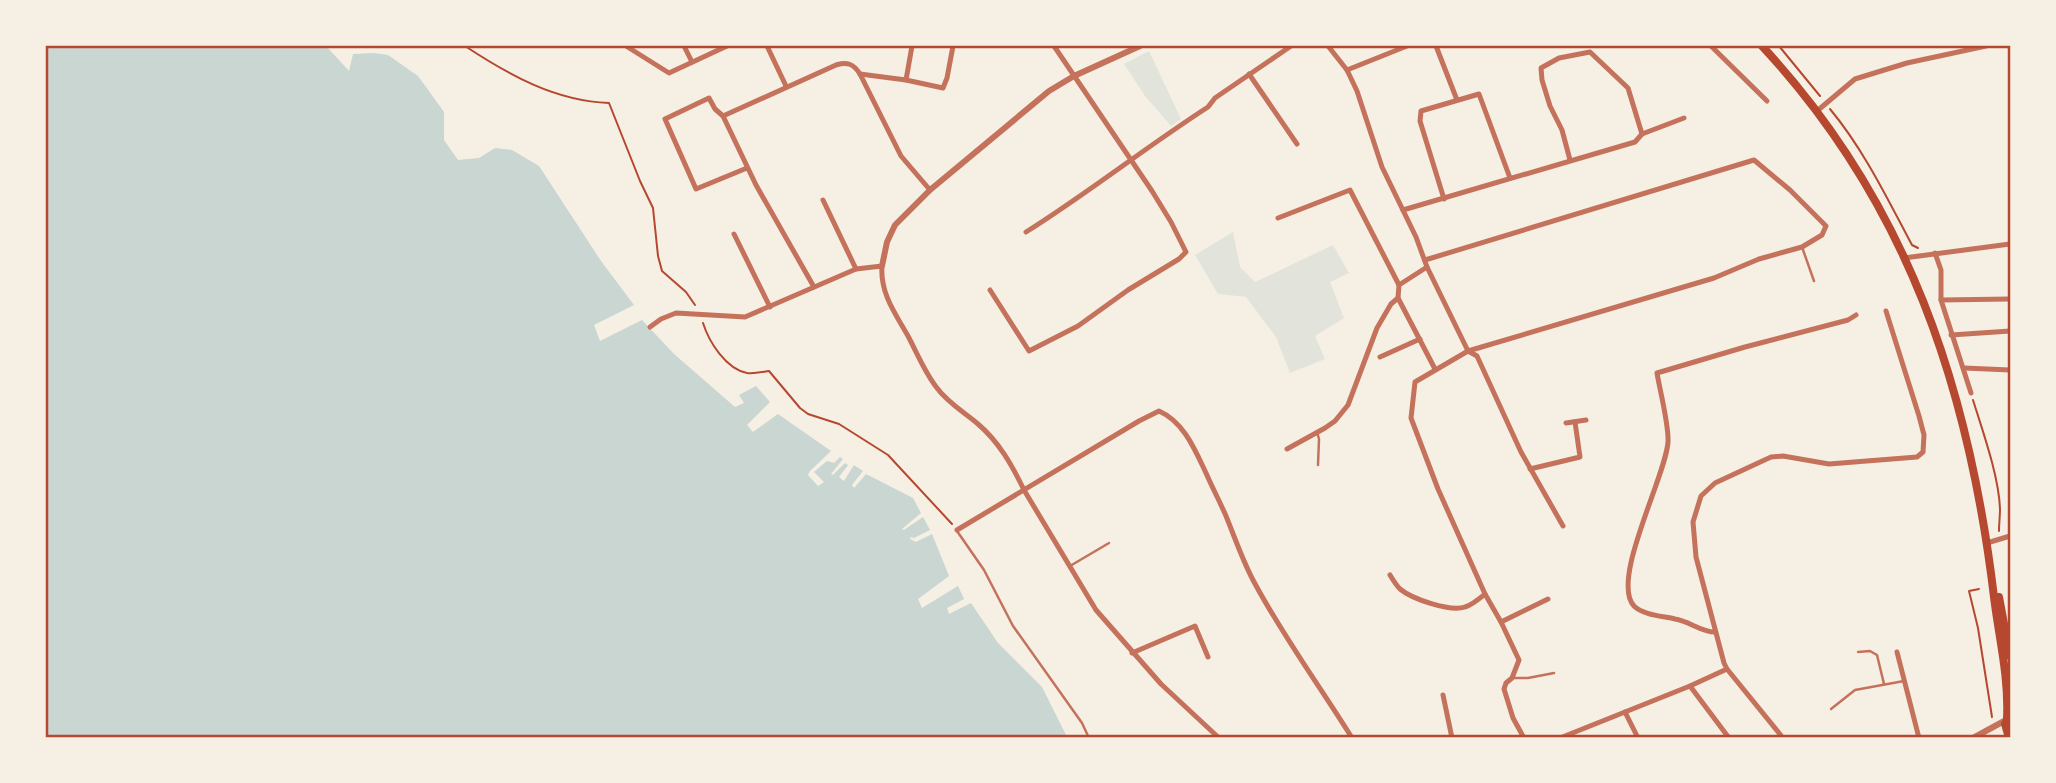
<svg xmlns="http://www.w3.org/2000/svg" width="2056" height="783" viewBox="0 0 2056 783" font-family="'Sofia Sans Condensed',sans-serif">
<rect width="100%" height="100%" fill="#f6efe4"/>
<g fill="#e2e4dc">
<polygon points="1149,51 1181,119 1171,126 1145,96 1124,64"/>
<polygon points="1233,232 1240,267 1255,282 1333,245 1349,273 1330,282 1344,318 1315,336 1325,359 1290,373 1276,337 1246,297 1218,294 1195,255"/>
</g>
<polygon fill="#c9d6d2" points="46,46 326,46 349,71 353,54 374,53 388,55 418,76 444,112 444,140 458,160 479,158 495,148 512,150 539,166 601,261 634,305 594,325 600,341 642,320 674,354 735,407 744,403 739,395 756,386 770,402 747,425 753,432 778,414 831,451 810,471 808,475 818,486 824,482 814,472 827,461 834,463 840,457 843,459 831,474 833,475 845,463 848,465 839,477 844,481 854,465 863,471 852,485 854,488 866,474 913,498 921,513 902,529 904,530 923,517 930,530 914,538 911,537 910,539 916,542 932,534 949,576 918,599 922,608 958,586 964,599 947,608 949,614 971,603 998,643 1042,687 1067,737 46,737"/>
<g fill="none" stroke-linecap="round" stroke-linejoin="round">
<g stroke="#b5482f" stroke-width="2">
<path d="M465,46c44,29 90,55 144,57l31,78 13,27 5,48 4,15 24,21 9,13"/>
<polyline points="1779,46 1820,96"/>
<path d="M1830,109c34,41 57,89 82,136l6,3"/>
<path d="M703,323c6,19 23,46 44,50 7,1 15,-1 22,-2l31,37 8,6 31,10 49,31 64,69"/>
<path d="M1973,400c10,32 26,77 27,109 0,7 -1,15 -1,22"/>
<polyline points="1979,589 1969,591 1978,628 1992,717"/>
</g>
<g stroke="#c5725c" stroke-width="2.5">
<polyline points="1802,247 1814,281"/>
<polyline points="1317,432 1319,439 1318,465"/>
<polyline points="957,531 984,570 1013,626 1082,723 1089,738"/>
<polyline points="1070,566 1109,543"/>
<polyline points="1858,652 1870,651 1877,655 1884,684"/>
<polyline points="1512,678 1528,678 1554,673"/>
<polyline points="1831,709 1855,690 1904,681"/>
</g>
<g stroke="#c5725c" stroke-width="5">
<polyline points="626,46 669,73 727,46"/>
<polyline points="684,46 692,62"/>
<polyline points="767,46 786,86"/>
<polyline points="1328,46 1347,70 1357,91 1382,167 1416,237 1427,267 1468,351 1477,356 1521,452 1563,526"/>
<polyline points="1436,46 1457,100"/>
<polyline points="1711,46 1767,101"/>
<polyline points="1347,70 1407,46"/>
<polyline points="860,74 906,80 943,88 947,78 953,46"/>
<polyline points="1249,74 1297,144"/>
<polyline points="906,80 912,46"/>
<polyline points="1817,111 1855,79 1907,63 1986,46"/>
<path d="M723,116l113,-51c11,-3 17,-2 24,9l41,82 29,34"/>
<polyline points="1570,160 1562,130 1550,106 1542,80 1541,68 1559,58 1590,52 1628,88 1642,134"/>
<polyline points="747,168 696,189 665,119 709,98 715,109 723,116 756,185 814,287"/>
<polyline points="1444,199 1420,121 1421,111 1479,94 1510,178"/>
<polyline points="823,200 856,269"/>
<polyline points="1403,210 1635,142 1642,134 1684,118"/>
<polyline points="1278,218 1350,190 1399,285"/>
<path d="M1026,232c62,-39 120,-85 182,-125l7,-9 76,-52"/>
<polyline points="734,234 770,307"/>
<polyline points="1935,253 1941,270 1941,300 1971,393"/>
<polyline points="1904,258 2010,244"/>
<polyline points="1425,260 1754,160 1790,190 1826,226 1822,235 1802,247 1759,259 1714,278 1468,351 1415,382 1411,418 1438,489 1485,594 1501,622 1519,660 1512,678 1506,683 1504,689 1513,718 1524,738"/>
<polyline points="990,290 1029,351 1078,326 1128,290 1179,259 1186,252 1171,222 1152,191 1054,46"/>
<polyline points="1398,298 1435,369"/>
<polyline points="1941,300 2010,299"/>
<path d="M650,327l11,-8 15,-6 69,4 111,-48 26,-3c-2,27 13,47 26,70 9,17 17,37 29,52 11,15 27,24 41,36 21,18 34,41 46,66l72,120 65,74 58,54"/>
<polyline points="1951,335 2010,331"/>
<polyline points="1380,357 1420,339"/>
<polyline points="1964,368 2010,370"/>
<polyline points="1566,423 1586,420"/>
<polyline points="1287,449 1325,428 1335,421 1348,405 1377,328 1391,304 1398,298 1399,285 1427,267"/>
<polyline points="1530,469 1580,457 1575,422"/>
<path d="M957,530l182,-109 20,-10c25,11 36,39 47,62 6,14 14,29 20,43 9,22 16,43 27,64 29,55 66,105 99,158"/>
<polyline points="1987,543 2010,536"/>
<path d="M1390,575c3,5 6,10 10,14 12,10 50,23 65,18 7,-2 14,-8 20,-13"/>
<polyline points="1501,622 1548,599"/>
<path d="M1715,632c-14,0 -26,-11 -40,-13 -13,-3 -32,-4 -41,-13 -24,-26 32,-130 34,-164 1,-17 -8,-51 -11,-69l88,-26 103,-27 8,-5"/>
<polyline points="1897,652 1919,738"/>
<polyline points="1132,653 1195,626 1208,657"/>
<polyline points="1690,686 1729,738"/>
<polyline points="1443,695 1452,738"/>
<polyline points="1625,712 1638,738"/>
<polyline points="1560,738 1690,686 1727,669"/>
<polyline points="1783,738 1727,669 1724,663 1696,557 1693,522 1701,496 1715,483 1771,457 1783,456 1829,464 1917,457 1923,452 1924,435 1919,416 1886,311"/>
</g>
<g stroke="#c5725c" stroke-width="6">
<polyline points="882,266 887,242 895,225 930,190 1049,91 1074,76 1140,46"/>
<polyline points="1973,738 2006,720"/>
<polyline points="1990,738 1997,738"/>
</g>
<g stroke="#b5482f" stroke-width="8">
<path d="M1762,46c146,157 207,342 232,551 5,41 15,80 13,121"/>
<polyline points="1999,597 2010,656"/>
<polyline points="2009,738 2005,724 2010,714"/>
</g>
</g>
<rect width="2056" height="783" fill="none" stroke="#f6efe4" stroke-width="94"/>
<rect x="47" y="47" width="1962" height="689" fill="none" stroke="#b5482f" stroke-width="2.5"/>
</svg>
